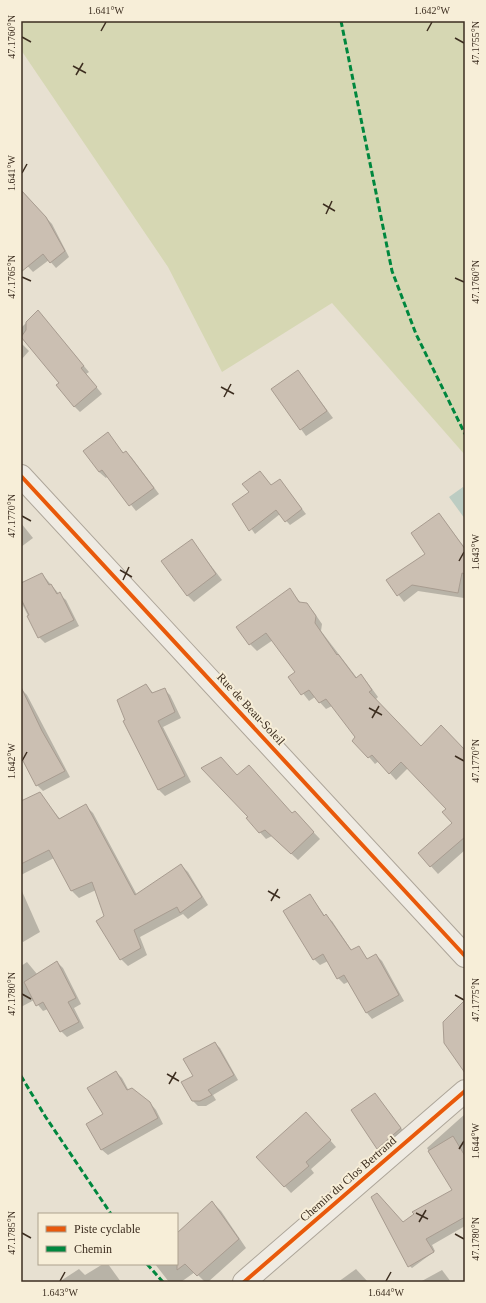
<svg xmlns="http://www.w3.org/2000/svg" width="486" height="1303" viewBox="0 0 486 1303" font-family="Georgia,serif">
<rect width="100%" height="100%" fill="#e7e0d1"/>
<polygon fill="#d6d7b3" points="21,21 465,21 465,455 332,303 222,372 168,267 21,50"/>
<polygon fill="#bcccc2" points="463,487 465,489 465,519 449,497"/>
<g fill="#0003">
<polygon points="21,190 52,224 69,257 56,268 49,260 33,272 21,259"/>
<polygon points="38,311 89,372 86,374 102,394 80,412 74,406 60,383 21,335 21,328"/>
<polygon points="21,343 29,351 21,360"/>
<polygon points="298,371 333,418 306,436 272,389"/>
<polygon points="107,433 124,454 126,452 132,458 159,494 136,511 108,476 106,478 99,472"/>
<polygon points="260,472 272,486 280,480 306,514 290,525 280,514 255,534 234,504 250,492"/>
<polygon points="439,514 465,548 464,598 418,591 404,602 387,580 426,554"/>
<polygon points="21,523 33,538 21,547"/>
<polygon points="191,540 222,580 194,602 188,596"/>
<polygon points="42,574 59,594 66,600 79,626 45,643 39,637 21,602 21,584"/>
<polygon points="289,589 301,603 306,604 313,611 322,624 321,631 357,678 361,675 367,682 378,697 375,700 421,748 465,752 465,850 438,874 419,853 453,823 447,809 408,768 396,780 379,761 375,764 369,757 357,738 332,706 326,709 315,697 309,701 290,677 296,672 273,640 257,651 250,644"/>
<polygon points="146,685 153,693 164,689 170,695 181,718 163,727 191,782 165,796 159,790 125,722"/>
<polygon points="21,689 27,695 70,777 43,791 37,785 21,754"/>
<polygon points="238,776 301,819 320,839 298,860 272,836 266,839 247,818 249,817"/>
<polygon points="39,793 60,819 86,806 93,813 137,895 181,865 188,872 208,905 188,919 183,914 140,937 147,955 128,966 121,959 96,890 79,898 72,891 54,858 21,875 21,802"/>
<polygon points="21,889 40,932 23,942 21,940"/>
<polygon points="310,895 325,916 332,921 352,951 359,947 368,960 376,955 382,961 404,1001 372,1019 367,1013 348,982 344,984 338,978 328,961 320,965 314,959"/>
<polygon points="27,962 37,974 57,962 63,968 81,1004 74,1008 84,1028 67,1037 61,1031 48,1009 43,1011 34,1000 21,1007 21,966"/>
<polygon points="215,1043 220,1048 238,1080 213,1095 216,1100 206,1106 198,1106 193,1101 194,1077"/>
<polygon points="116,1072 122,1078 129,1091 150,1103 156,1110 163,1124 108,1155 102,1150 104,1115"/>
<polygon points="379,1099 405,1133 382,1153 378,1148"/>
<polygon points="465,1114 465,1226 432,1245 435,1251 412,1268 406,1263 403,1223 454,1190 427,1148"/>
<polygon points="312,1119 336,1147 311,1169 314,1173 291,1193 258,1157"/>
<polygon points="212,1202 221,1211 246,1248 208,1282 205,1282 195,1272 181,1282 169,1282 155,1264 177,1264 177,1234"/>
<polygon points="103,1264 108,1264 121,1282 59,1282 79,1269 85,1275"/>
<polygon points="356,1269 368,1282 338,1282"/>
<polygon points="442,1270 451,1282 420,1282"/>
</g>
<g fill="#cbbfb2" stroke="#a89c90">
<polygon points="21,190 46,217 65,251 50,263 43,254 21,272"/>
<polygon points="38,310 84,366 81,368 97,387 74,407 56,385 59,383 21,337 26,330 26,322"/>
<polygon points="298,370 327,411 300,430 271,389"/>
<polygon points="108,432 123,453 126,451 154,488 129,506 102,470 99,472 83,451"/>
<polygon points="260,471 271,485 280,479 302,509 285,522 276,510 249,531 232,504 249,492 242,484"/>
<polygon points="439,513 465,549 465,574 462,573 458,593 412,585 397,596 386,580 425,554 411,533"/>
<polygon points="192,539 216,574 187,596 161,561"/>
<polygon points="42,573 49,585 51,584 57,594 60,592 74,620 38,638 27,616 29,615 21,599 21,583"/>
<polygon points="290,588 299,602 307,603 316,616 315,623 337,655 338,654 356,678 361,674 372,690 369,692 421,746 441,725 465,750 465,837 430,867 418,853 452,823 442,812 446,809 401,762 389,774 372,755 368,758 352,741 355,737 326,699 319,703 309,690 301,695 288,677 295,672 266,633 249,645 236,627"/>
<polygon points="146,684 152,693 165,688 175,712 158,721 185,776 158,790 123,721 125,720 117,700"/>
<polygon points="21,687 42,731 65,771 36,786 21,757"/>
<polygon points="221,757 237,775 249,765 292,813 295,811 314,832 291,854 265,830 259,833 246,818 248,817 201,768"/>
<polygon points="40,792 59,819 86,804 135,895 181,864 202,897 180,913 177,907 134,930 141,948 120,960 96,921 104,916 92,882 71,891 49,850 21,864 21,801"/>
<polygon points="310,894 324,916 326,914 351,950 359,946 367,959 376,954 399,995 366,1013 344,975 337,979 323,954 313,960 283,911"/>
<polygon points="57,961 76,998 68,1002 79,1022 60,1032 43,1002 36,1006 24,982"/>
<polygon points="465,1000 465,1073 444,1043 443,1022"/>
<polygon points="215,1042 234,1075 208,1090 212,1095 200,1101 192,1101 181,1082 193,1076 183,1059"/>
<polygon points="116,1071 127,1090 132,1088 150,1102 158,1118 101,1150 86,1124 103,1114 87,1088"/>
<polygon points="375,1093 401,1128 377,1149 351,1110"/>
<polygon points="306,1112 331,1140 306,1162 309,1166 284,1187 256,1157"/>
<polygon points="453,1136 465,1156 465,1217 426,1239 434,1252 408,1267 371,1197 377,1193 403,1222 414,1214 412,1212 452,1190 428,1151"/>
<polygon points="212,1201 239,1239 197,1276 185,1264 177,1270 177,1233"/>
</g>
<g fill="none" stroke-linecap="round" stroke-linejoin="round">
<defs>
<g id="minor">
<polyline points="21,476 465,956"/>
<polyline points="244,1282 465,1091"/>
</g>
</defs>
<use href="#minor" stroke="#ada599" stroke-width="24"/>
<use href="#minor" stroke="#efebe3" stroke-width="22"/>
<g stroke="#00873e" stroke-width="3" stroke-dasharray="6 3" stroke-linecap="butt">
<polyline points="341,21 392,271 416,334 465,434"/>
<polyline points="21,1076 45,1116 111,1214"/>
<polyline points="147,1264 163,1282"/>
</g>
<defs>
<g id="cycleway">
<polyline points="21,476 465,956"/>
<polyline points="244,1282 465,1091"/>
</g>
</defs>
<use href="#cycleway" stroke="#f7eed8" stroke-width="6"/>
<use href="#cycleway" stroke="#e8590c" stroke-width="4"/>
</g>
<path fill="none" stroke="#3d2e20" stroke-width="1.5" d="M101,31l5,-9M427,31l5,-9M22,37l9,5M455,38l9,5M73,66l13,7M76,75l7,-12M22,173l5,-9M323,204l12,7M326,214l6,-13M22,277l9,4M455,278l9,4M221,387l13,7M224,397l7,-13M22,516l9,5M459,561l5,-9M120,570l12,7M123,580l6,-13M369,708l13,7M372,718l7,-12M455,756l9,5M22,761l5,-9M268,891l12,7M271,901l7,-12M22,994l9,5M455,995l9,5M167,1074l12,7M169,1084l7,-12M459,1149l5,-8M416,1213l12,6M419,1222l7,-12M22,1233l9,5M455,1234l9,5M60,1281l5,-9M386,1281l5,-9"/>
<g text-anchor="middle" stroke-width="4" stroke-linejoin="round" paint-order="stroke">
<g font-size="12" fill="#3d2e20" stroke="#f7eed8">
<text transform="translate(251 709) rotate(47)" y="4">Rue de Beau-Soleil</text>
<text transform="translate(348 1179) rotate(-41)" y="4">Chemin du Clos Bertrand</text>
</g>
</g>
<rect width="486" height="1303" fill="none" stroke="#f7eed8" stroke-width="44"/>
<rect x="38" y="1213" width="140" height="52" fill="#f7eed8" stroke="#ada18e"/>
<rect x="46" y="1226" width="20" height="6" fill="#e8590c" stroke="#ada18e"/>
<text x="74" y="1233" font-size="12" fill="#3d2e20">Piste cyclable</text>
<rect x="46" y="1246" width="20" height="6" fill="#00873e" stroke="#ada18e"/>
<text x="74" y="1253" font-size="12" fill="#3d2e20">Chemin</text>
<rect x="22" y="22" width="442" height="1259" fill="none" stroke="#3d2e20" stroke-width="1.5"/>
<g font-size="10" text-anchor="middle" fill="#3d2e20">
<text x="106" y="14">1.641°W</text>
<text x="432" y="14">1.642°W</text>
<text transform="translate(11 37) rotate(-90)" y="4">47.1760°N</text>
<text transform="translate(475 43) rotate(-90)" y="4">47.1755°N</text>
<text transform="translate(11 173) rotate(-90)" y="4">1.641°W</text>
<text transform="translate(11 277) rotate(-90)" y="4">47.1765°N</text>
<text transform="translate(475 282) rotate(-90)" y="4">47.1760°N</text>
<text transform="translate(11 516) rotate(-90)" y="4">47.1770°N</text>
<text transform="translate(475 552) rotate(-90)" y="4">1.643°W</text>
<text transform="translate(475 761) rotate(-90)" y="4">47.1770°N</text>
<text transform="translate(11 761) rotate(-90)" y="4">1.642°W</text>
<text transform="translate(11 994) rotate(-90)" y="4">47.1780°N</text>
<text transform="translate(475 1000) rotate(-90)" y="4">47.1775°N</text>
<text transform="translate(475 1141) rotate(-90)" y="4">1.644°W</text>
<text transform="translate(11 1233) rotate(-90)" y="4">47.1785°N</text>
<text transform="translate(475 1239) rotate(-90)" y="4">47.1780°N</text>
<text x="60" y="1296">1.643°W</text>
<text x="386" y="1296">1.644°W</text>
</g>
</svg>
